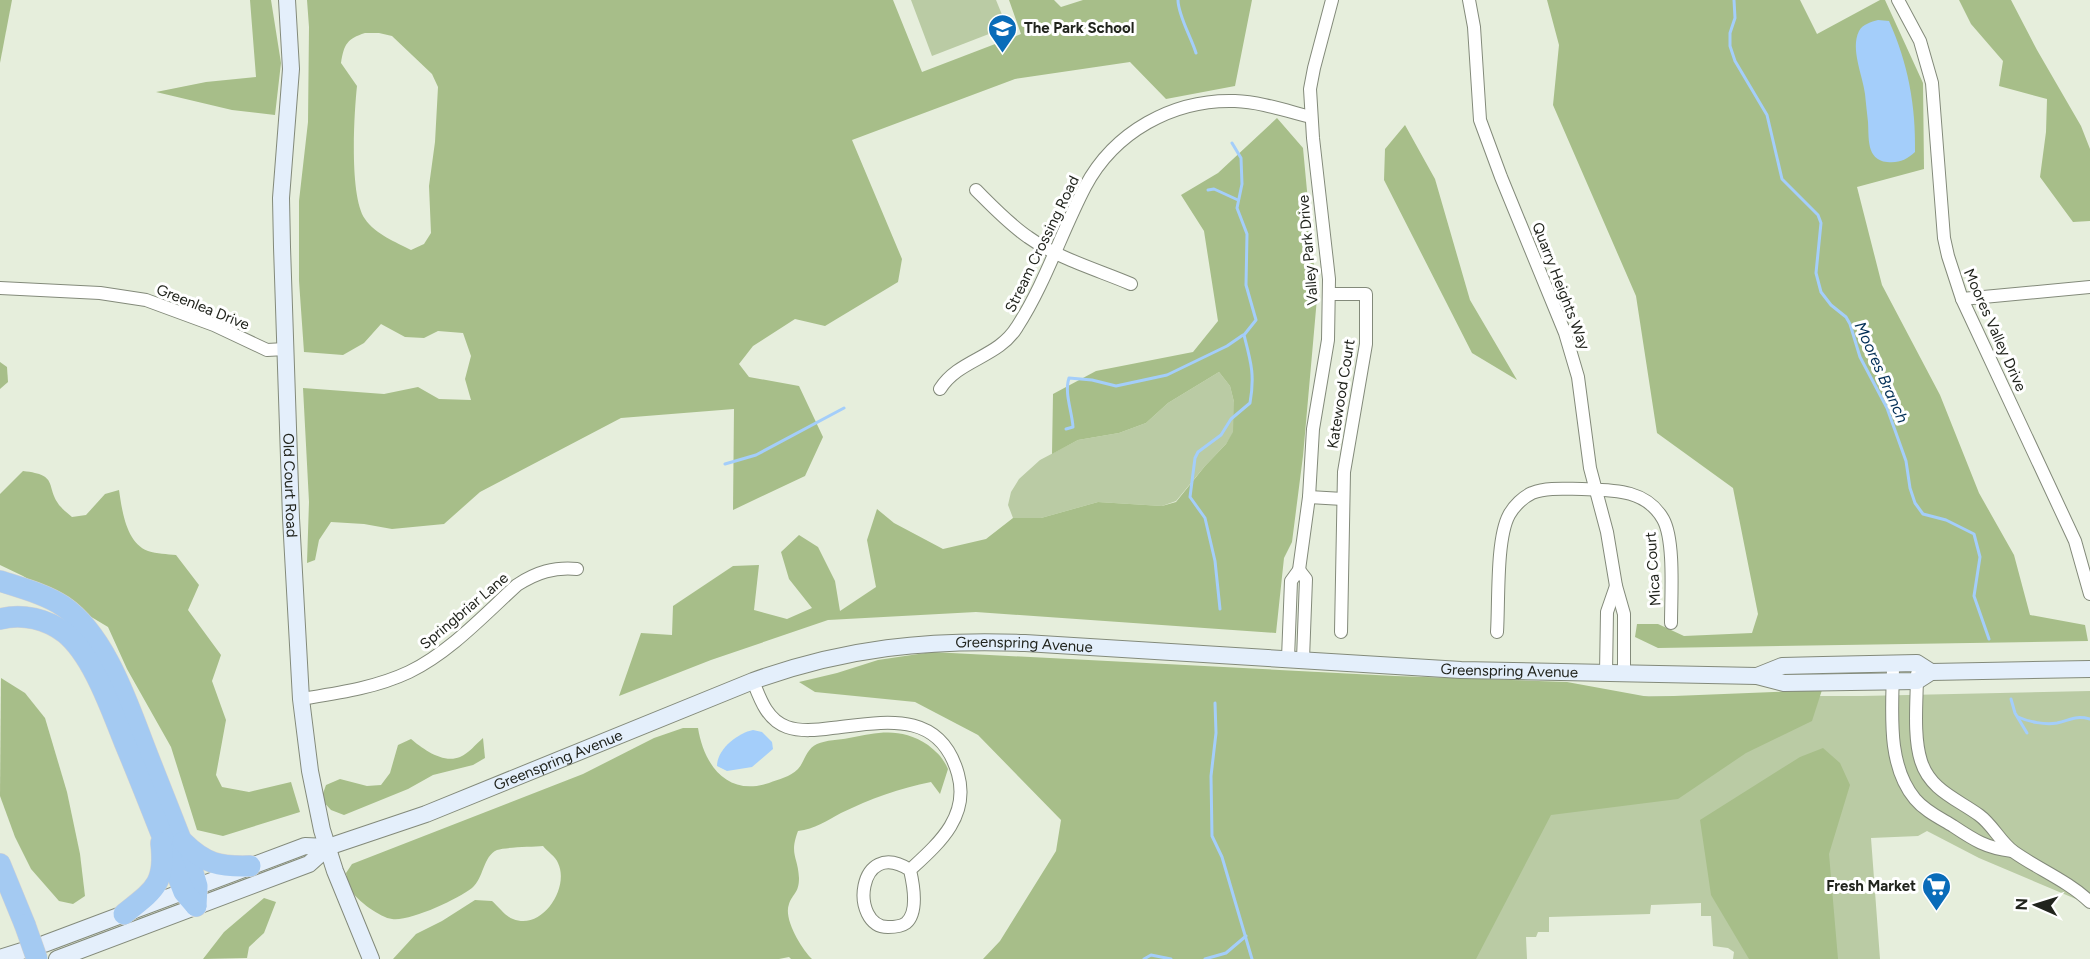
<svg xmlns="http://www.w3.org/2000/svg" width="2090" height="959" viewBox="0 0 2090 959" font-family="Figtree,sans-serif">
<rect width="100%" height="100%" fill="#e6eedc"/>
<g fill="#bacba4">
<polygon points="911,0 996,0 1007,27 932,56"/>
<polygon points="1219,372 1230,386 1234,402 1234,432 1226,444 1205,466 1176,501 1162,506 1098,502 1041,518 1013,518 1008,505 1011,492 1019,479 1040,460 1078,440 1119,433 1146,423 1168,403"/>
<polygon points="2090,691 2090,909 2083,902 1979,858 1927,831 1918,836 1871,838 1880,959 1733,959 1734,952 1728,948 1713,946 1711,916 1701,916 1701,903 1651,905 1650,914 1549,917 1549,932 1538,932 1536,937 1526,937 1527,959 1150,959 1628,696 1862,696"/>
</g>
<g fill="#a7be89" fill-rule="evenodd">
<polygon points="0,0 12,0 0,63"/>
<polygon points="250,0 271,0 281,63 275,115 232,110 156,92 206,82 256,77"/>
<path d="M307,0h586l29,72 99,-38 -12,-34h45l7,7 22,-7h169l-17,86 -69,13 -36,-37 -115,17 -163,61 50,119 -4,23 -73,44 -30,-7 -42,27 -14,18 10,13 50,9 24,51 -18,39 -72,34 1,-101 -113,9 -141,74 -36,32 -52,5 -28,-5 -33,-2 -12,18 -4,20 -8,3 2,-61 -6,-114 81,6 34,-7 21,12 32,1 -6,-21 6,-23 -8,-23 -25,-2 -14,7 -19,-1 -24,-13 -17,19 -21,12 -39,-3 -5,-71v-80l9,-79 1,-95zM365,33h14l13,3 40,38 6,13 -3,55 -6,44 2,47 -7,11 -13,6c-15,-8 -36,-16 -46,-31 -16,-23 -11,-105 -8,-133l-16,-23c3,-19 6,-24 24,-30z"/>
<polygon points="1547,0 1800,0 1817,34 1880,0 1885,0 1923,83 1924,169 1857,187 1882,285 1940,395 1979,493 2014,555 2030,615 2085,625 2088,641 1658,648 1635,637 1637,624 1658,624 1684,636 1752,633 1758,614 1733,488 1657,433 1636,296 1553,105 1559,45"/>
<polygon points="1959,0 2011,0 2037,50 2081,126 2090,149 2090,221 2073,222 2040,177 2046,132 2047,99 1999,86 2003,61 1971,24"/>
<polygon points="1277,118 1303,148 1317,298 1303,456 1292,542 1284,558 1276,633 976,612 828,620 711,660 619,696 641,633 672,635 673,606 733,566 759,565 754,610 787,619 812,608 789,579 781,552 799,535 818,547 835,581 840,611 876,587 867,540 877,509 894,523 943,549 986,539 1013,518 1041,518 1098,502 1162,506 1176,502 1205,466 1226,444 1233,432 1234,402 1230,386 1219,372 1168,403 1146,423 1119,433 1078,440 1052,454 1053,394 1096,371 1193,352 1218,321 1204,231 1181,195 1218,173"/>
<polygon points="1405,125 1435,179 1470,300 1517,380 1472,353 1384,180 1385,149"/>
<polygon points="0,362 7,367 8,382 0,389"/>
<path d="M23,471c38,4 21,16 38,36 3,4 8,7 11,10l14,-2 19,-21 14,-4c3,20 7,53 29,61 9,3 19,3 28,4l23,30 -11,25 33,45 -9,26 14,39 -10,55 6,12 27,5 42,-10 9,30 -77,24 -26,-6 -26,-83 -44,-78 -19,-42 -85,-51 -23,-11v-71z"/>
<polygon points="932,652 1395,676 1567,682 1649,697 1822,690 1812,721 1746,753 1678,799 1551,815 1476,959 983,959 1000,941 1056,851 1061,820 978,735 915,702 815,692 799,682 837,673 878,660"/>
<polygon points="1,678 25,693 45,718 67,792 80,854 85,896 73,904 59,901 31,869 15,837 0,796"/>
<path d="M683,728h15c6,37 29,69 71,55 10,-4 21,-6 29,-14 7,-8 8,-20 19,-25 9,-4 22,-4 32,-6 30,-6 52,-11 79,7 10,8 15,13 20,24l-8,25 -9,-12c-31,6 -61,17 -90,31 -15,8 -26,16 -43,18 -9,24 0,25 1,47 0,15 -6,15 -10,26 -6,15 13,45 23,55h-21l-2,-2 -10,2h-386l23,-25 26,-13 33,-21 17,1c6,5 14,16 21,18 29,12 57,-31 45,-56 -2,-6 -11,-12 -15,-17 -11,1 -37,1 -46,4 -14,6 -13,28 -25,38 -14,11 -63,34 -80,31 -11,-1 -36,-19 -41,-29 -3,-5 -4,-11 -5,-17l6,-9 231,-90 71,-36z"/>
<path d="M483,738l2,20 -12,7 -40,10 -25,14 -64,26 -13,-5 -10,-11 5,-14 14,-6 27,7 14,-1 9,-12 8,-28 13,-6c12,10 32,25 49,18 8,-3 16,-13 23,-19z"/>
<polygon points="1823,748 1840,763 1850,785 1829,854 1838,959 1749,959 1711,895 1700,820 1800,757"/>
<polygon points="264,898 276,902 264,933 249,947 247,958 203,959 224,932"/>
</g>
<g fill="#a4cefa">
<path d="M1878,20l11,1c19,42 27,85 26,131 -9,8 -15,11 -28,10 -21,-2 -18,-25 -19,-40 -1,-9 -2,-18 -3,-28 -2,-18 -15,-45 -6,-63 4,-7 12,-9 19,-11z"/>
<path d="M753,730l9,2 10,10 1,7 -21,18 -25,4 -10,-5c0,-17 21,-33 36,-36z"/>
</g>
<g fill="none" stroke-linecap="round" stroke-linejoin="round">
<g stroke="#a4cefa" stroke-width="3">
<path d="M1178,0c0,15 13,37 18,53"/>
<polyline points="1734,0 1735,18 1730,33 1730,46 1735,61 1767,115 1782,179 1818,215 1821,223 1816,273 1821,292 1831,305 1846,317 1850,324 1860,357 1887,408 1906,461 1910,488 1915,503 1923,514 1946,520 1974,534 1980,557 1974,596 1989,639"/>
<polyline points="1208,190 1214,189 1238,200"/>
<path d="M1066,429l7,-2c-1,-16 -9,-34 -4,-49l23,2 24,6 51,-11 60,-29 16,-11"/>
<polyline points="725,464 756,455 844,408"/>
<path d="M1220,609l-5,-48 -10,-43 -15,-21 5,-39 3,-6 23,-17 10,-16 19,-16c5,-28 1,-41 -6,-68l12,-15 -10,-35 1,-51 -10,-26 5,-24 -1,-26 -9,-15"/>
<polyline points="2011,699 2015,713 2027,733"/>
<polyline points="1215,703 1216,733 1211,776 1212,836 1222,857 1252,959"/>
<path d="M2018,717c11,5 27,8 39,6 14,-3 18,-8 33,-4"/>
<polyline points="1144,959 1151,955 1171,959"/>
<polyline points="1205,959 1226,953 1246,936"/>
</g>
<defs>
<g id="street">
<polyline points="1469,0 1474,27 1480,120 1501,177 1565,333 1578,377 1590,468 1607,532 1616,586 1624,614 1624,674"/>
<polyline points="1898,0 1920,41 1932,83 1944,238 1948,256 1962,299 2075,541 2090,594"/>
<path d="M976,190c17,17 33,34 52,47 29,21 70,33 103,47"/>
<polyline points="0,288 100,293 146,300 214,325 267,350 285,349"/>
<polyline points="1329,294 1366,294 1366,344 1344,472 1341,632"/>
<polyline points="1962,299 2090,287"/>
<path d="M940,389c19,-30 58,-31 77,-62 28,-43 44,-94 68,-140 29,-55 88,-88 150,-86 26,1 52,10 76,16"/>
<polyline points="1309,497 1343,499"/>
<polyline points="1299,570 1306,579 1303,659"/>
<path d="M1497,632c2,-30 -1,-93 12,-117 5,-9 14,-18 23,-22 16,-6 34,-4 50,-4 30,1 64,0 81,30 12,21 8,78 8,104"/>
<polyline points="1288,658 1291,581 1299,570 1309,497 1313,429 1328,340 1329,279 1313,138 1310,89 1314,68 1332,0"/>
<path d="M1893,664c0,42 -8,99 22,135 10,12 25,19 38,27 21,14 33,22 59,25"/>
<polyline points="1606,673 1607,612 1616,586"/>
<path d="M1917,674c0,26 -4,62 4,87 9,29 36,38 58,54 14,10 21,27 35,37 24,17 54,29 76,50"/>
<path d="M753,681c7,18 14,39 34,46 14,5 31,3 45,1 52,-6 108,-19 126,46 12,43 -20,70 -48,96 -53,-34 -61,57 -22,57 6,0 14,-1 18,-4 13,-11 7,-40 4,-53"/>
<path d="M301,699c37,-6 74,-11 108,-27 41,-20 75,-57 108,-87 20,-13 37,-18 60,-16"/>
</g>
<g id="secondary">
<path id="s1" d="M287,0l4,69 -10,129 1,49 9,271 10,181 9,72 12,59 13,41 36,88"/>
<polyline points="1757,676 1782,666 1823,665 1917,663 1931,672 2090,669"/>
<path id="s2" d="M0,958l44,-14 261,-98 23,1 98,-33 327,-133c91,-33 176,-42 272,-38l436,27 296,6 27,7 133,-2 14,-9"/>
<polyline points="57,959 309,864 328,847"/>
</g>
<g id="highway">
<path d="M0,581c21,7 45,13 63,25 44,30 66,102 85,150 14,36 29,73 43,110l6,20 -1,20"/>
<path d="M0,619c22,-6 47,0 65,14 29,24 47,79 61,113 20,48 39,97 58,146l12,14"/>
<path d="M183,842c22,22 37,25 67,24"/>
<polyline points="0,864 25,925"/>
<path d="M124,914c30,-24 42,-30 37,-71"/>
</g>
</defs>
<use href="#street" stroke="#838a7a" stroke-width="14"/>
<use href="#secondary" stroke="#838a7a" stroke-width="18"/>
<use href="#highway" stroke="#d3d3d2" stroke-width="22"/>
<use href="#street" stroke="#fff" stroke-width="12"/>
<use href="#secondary" stroke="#e4effb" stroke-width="16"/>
<use href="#highway" stroke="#a4caf2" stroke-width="21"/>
<defs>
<polyline id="highway-bridge" points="25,925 37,959"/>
</defs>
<use href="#highway-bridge" stroke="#d3d3d2" stroke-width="22" stroke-linecap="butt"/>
<use href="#highway-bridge" stroke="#a4caf2" stroke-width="21"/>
</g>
<defs>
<symbol id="school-pin" viewBox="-11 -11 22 30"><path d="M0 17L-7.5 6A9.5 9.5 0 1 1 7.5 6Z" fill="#096cb9" stroke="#fff"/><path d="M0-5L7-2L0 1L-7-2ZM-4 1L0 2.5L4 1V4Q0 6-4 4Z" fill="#fff"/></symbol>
<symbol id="supermarket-pin" viewBox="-11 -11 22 30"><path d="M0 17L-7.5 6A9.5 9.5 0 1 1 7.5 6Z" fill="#096cb9" stroke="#fff"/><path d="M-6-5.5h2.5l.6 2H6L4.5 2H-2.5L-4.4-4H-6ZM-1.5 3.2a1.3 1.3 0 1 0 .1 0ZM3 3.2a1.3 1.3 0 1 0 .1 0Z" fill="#fff"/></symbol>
</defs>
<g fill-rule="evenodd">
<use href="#school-pin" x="986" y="12" width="33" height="45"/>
<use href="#supermarket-pin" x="1920" y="870" width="33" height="45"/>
</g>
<g text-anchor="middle" stroke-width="6" stroke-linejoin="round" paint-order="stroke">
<g font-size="15" font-weight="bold" fill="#21241d" stroke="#fff" text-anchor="start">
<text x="1024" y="33">The Park School</text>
<text x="1916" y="891" text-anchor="end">Fresh Market</text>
</g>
<g font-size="15" fill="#21241d" stroke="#fff">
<text transform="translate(1042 244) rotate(-64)" y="5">Stream Crossing Road</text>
<text transform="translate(1308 250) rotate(-95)" y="5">Valley Park Drive</text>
<text transform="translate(1561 286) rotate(69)" y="5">Quarry Heights Way</text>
<text transform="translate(203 307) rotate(22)" y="5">Greenlea Drive</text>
<text transform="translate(1995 330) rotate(66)" y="5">Moores Valley Drive</text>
<text transform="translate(1341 394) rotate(-81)" y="5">Katewood Court</text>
<text dy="5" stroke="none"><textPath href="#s1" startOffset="486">Old Court Road</textPath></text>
<text transform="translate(1653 569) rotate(-94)" y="5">Mica Court</text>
<text transform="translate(464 611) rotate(-40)" y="5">Springbriar Lane</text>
<text dy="5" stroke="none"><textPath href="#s2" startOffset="1080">Greenspring Avenue</textPath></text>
<text dy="5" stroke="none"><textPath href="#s2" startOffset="1566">Greenspring Avenue</textPath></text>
<text dy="5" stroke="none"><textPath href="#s2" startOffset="594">Greenspring Avenue</textPath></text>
</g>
<g font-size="16" font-style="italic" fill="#002e56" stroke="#fff">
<text transform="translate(1882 372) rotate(66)" y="6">Moores Branch</text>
</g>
</g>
<g transform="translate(2036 905) rotate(273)" stroke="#ffffff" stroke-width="4.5" paint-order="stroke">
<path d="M0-4.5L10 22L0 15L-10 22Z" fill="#21241d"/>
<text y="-9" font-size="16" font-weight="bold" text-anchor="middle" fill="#21241d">N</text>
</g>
</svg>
